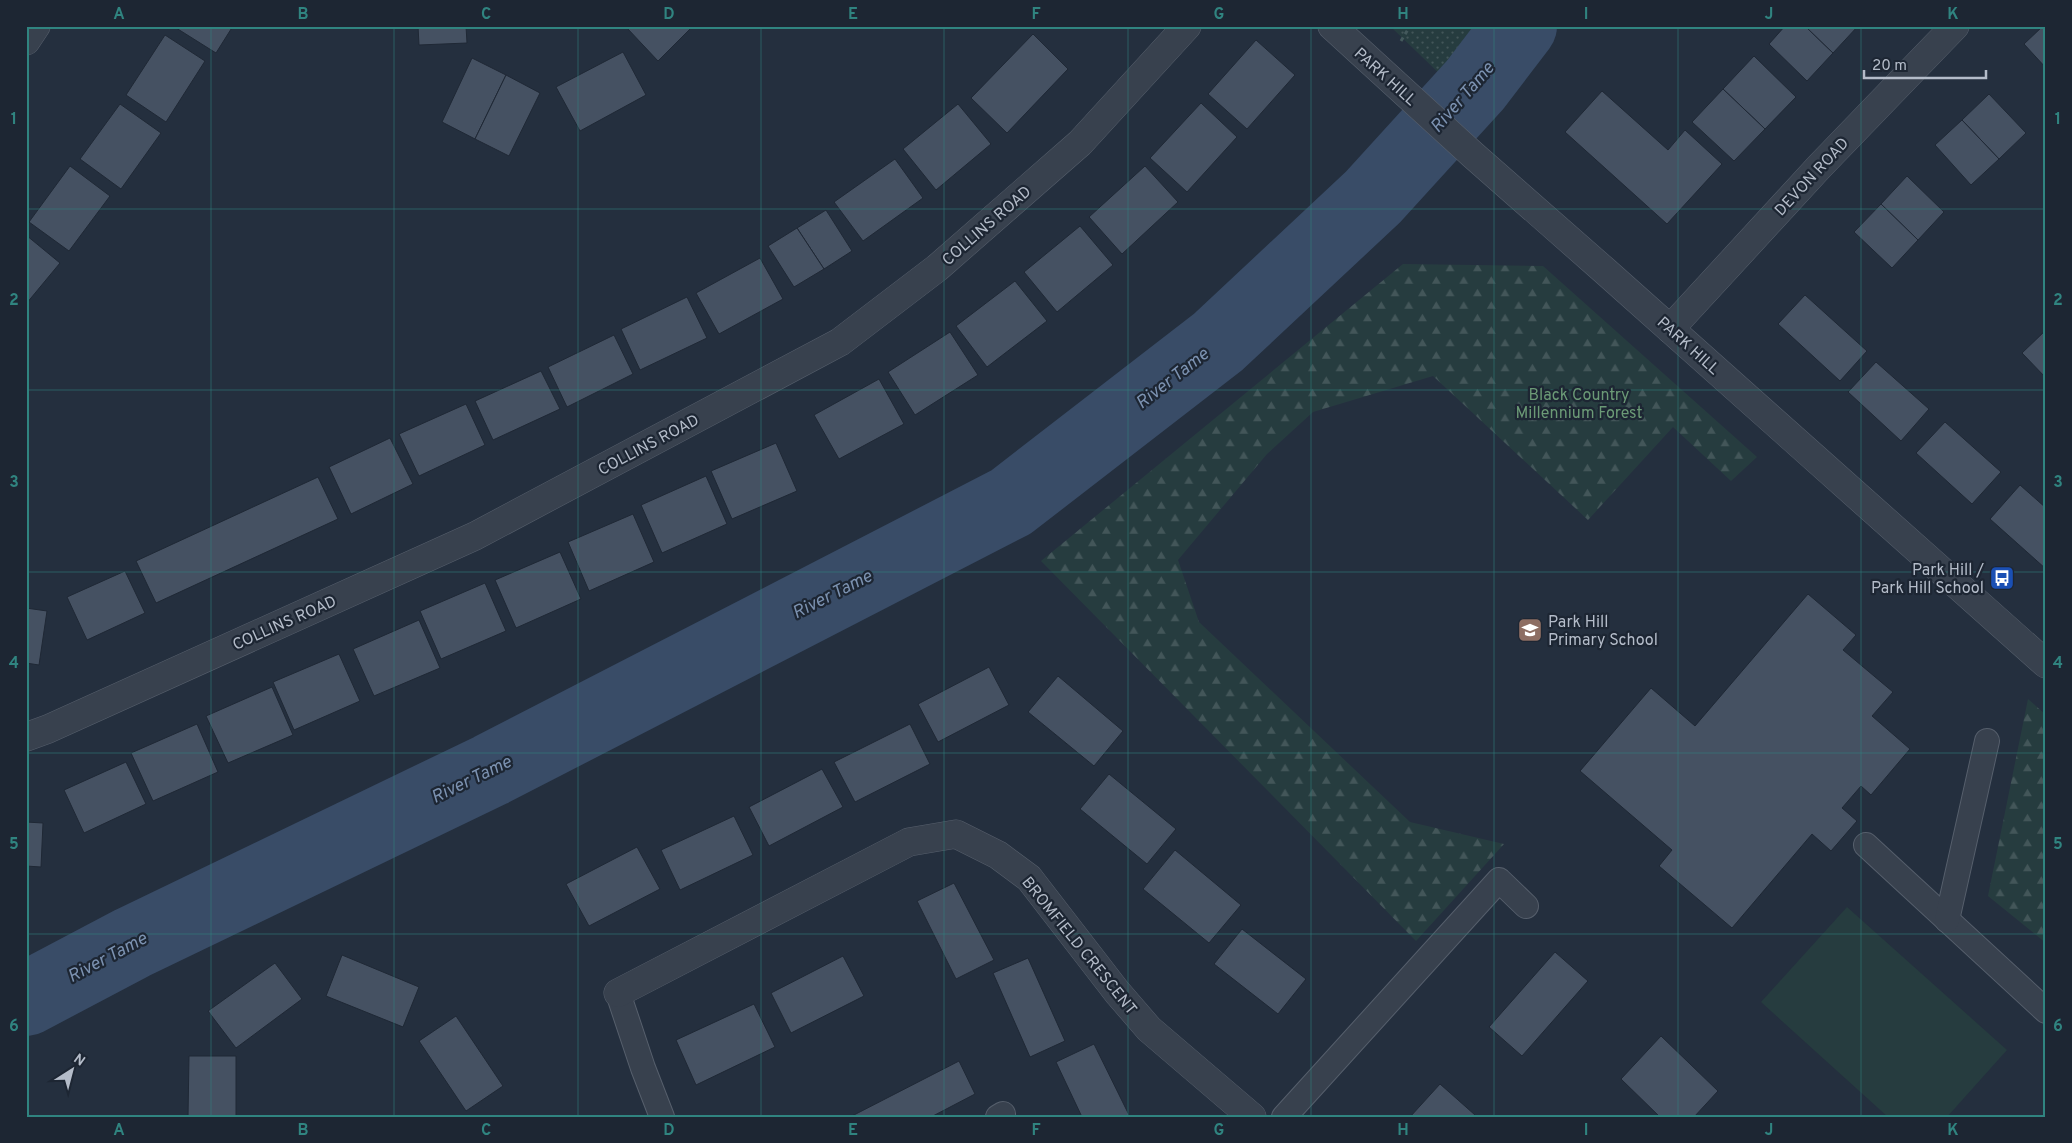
<svg xmlns="http://www.w3.org/2000/svg" width="2072" height="1143" viewBox="0 0 2072 1143" font-family="Overpass,sans-serif">
<defs>
<pattern id="forest-firs" width="22" height="20" patternUnits="userSpaceOnUse" patternTransform="scale(1.25)"><rect width="22" height="20" fill="#263c3f"/><path d="M5 1l3.5 6h-7zM16 11l3.5 6h-7z" fill="#435659"/></pattern>
<pattern id="park-dots" width="8" height="8" patternUnits="userSpaceOnUse" patternTransform="scale(1.25)"><rect width="8" height="8" fill="#263c3f"/><path d="M2 2h.1M6 6h.1" fill="none" stroke="#435659" stroke-width="1.8" stroke-linecap="round"/></pattern>
</defs>
<rect width="100%" height="100%" fill="#242f3e"/>
<polygon fill="#263c3f" points="1847,907 2007,1050 1947,1117 1888,1117 1761,1002"/>
<g fill="url(#forest-firs)">
<polygon points="1403,264 1543,266 1757,457 1731,481 1673,427 1588,520 1433,376 1313,412 1267,454 1178,560 1199,622 1410,822 1504,844 1416,941 1041,561"/>
<polygon points="2028,699 2046,715 2046,943 1988,896"/>
</g>
<polygon fill="url(#park-dots)" points="1390,26 1486,26 1444,78"/>
<g fill="none" stroke-linecap="round" stroke-linejoin="round">
<polyline stroke="#394c67" stroke-width="74" points="26,999 132,943 491,770 1011,502 1218,342 1373,197 1475,85 1520,26"/>
</g>
<g fill="#455162" stroke="#1f2835">
<polygon points="173,26 233,26 216,53"/>
<polygon points="418,26 466,26 467,43 419,45"/>
<polygon points="629,26 693,26 658,61 627,28"/>
<polygon points="1785,26 1805,26 1833,53 1807,81 1769,44"/>
<polygon points="1805,26 1858,26 1833,53"/>
<polygon points="2043,26 2046,26 2046,68 2024,44"/>
<polygon points="1033,34 1068,69 1007,133 971,98"/>
<polygon points="165,35 205,61 166,122 126,95"/>
<polygon points="1256,40 1295,75 1247,129 1208,94"/>
<polygon points="623,52 646,95 580,131 556,87"/>
<polygon points="1754,56 1796,97 1765,129 1723,89"/>
<polygon points="472,58 506,75 475,139 442,122"/>
<polygon points="506,75 540,93 509,156 475,139"/>
<polygon points="1723,89 1765,129 1734,161 1692,122"/>
<polygon points="1602,91 1668,150 1685,130 1722,164 1667,224 1565,132"/>
<polygon points="1989,94 2026,133 1999,159 1962,120"/>
<polygon points="1201,103 1237,137 1187,192 1150,158"/>
<polygon points="120,104 161,133 121,189 80,159"/>
<polygon points="958,104 991,144 936,190 903,149"/>
<polygon points="1962,120 1999,159 1971,185 1935,145"/>
<polygon points="895,159 923,198 863,241 834,202"/>
<polygon points="70,166 110,196 69,251 29,222"/>
<polygon points="1145,166 1178,202 1122,254 1089,217"/>
<polygon points="1907,176 1944,212 1918,240 1881,204"/>
<polygon points="1881,204 1918,240 1892,268 1854,232"/>
<polygon points="826,210 852,251 824,269 797,228"/>
<polygon points="1080,226 1113,265 1057,312 1024,272"/>
<polygon points="797,228 824,269 794,287 768,246"/>
<polygon points="26,235 60,263 26,304"/>
<polygon points="760,258 783,299 719,334 696,293"/>
<polygon points="1015,281 1047,321 987,367 956,326"/>
<polygon points="1805,295 1867,351 1840,381 1778,324"/>
<polygon points="687,297 707,338 640,370 621,329"/>
<polygon points="2046,330 2046,378 2022,353"/>
<polygon points="950,332 978,375 915,415 888,372"/>
<polygon points="614,335 633,374 567,407 548,367"/>
<polygon points="1876,362 1929,409 1901,441 1848,392"/>
<polygon points="541,371 560,409 493,440 475,401"/>
<polygon points="879,379 904,424 839,459 814,415"/>
<polygon points="466,404 485,445 419,476 399,434"/>
<polygon points="1945,422 2001,472 1972,504 1916,453"/>
<polygon points="390,438 413,484 351,514 329,467"/>
<polygon points="776,443 797,491 732,519 711,471"/>
<polygon points="706,476 727,524 662,553 641,505"/>
<polygon points="318,477 338,519 156,603 136,561"/>
<polygon points="2020,485 2046,508 2046,569 1990,519"/>
<polygon points="633,514 654,562 589,591 568,542"/>
<polygon points="560,552 581,599 516,628 495,580"/>
<polygon points="125,571 145,613 87,640 67,597"/>
<polygon points="485,583 506,631 441,659 420,611"/>
<polygon points="1808,594 1856,635 1843,650 1893,692 1872,716 1910,749 1871,795 1861,786 1842,808 1857,821 1831,851 1812,834 1732,928 1659,866 1672,850 1580,771 1651,688 1695,726"/>
<polygon points="26,608 47,611 39,665 26,663"/>
<polygon points="419,620 440,668 374,696 353,649"/>
<polygon points="339,654 360,701 294,730 273,682"/>
<polygon points="989,667 1009,705 938,742 918,704"/>
<polygon points="1058,676 1123,731 1094,766 1028,712"/>
<polygon points="272,687 293,735 228,763 206,716"/>
<polygon points="197,724 218,772 153,801 131,753"/>
<polygon points="910,724 930,764 855,802 834,762"/>
<polygon points="126,762 146,804 84,833 64,790"/>
<polygon points="822,769 843,807 769,846 749,807"/>
<polygon points="1109,774 1176,829 1147,864 1080,809"/>
<polygon points="734,816 753,855 680,890 661,850"/>
<polygon points="26,822 43,823 41,867 26,866"/>
<polygon points="637,847 660,889 589,926 566,884"/>
<polygon points="1175,850 1241,905 1209,943 1143,889"/>
<polygon points="954,883 994,960 956,979 917,901"/>
<polygon points="1242,929 1306,979 1278,1014 1214,964"/>
<polygon points="1555,952 1588,981 1522,1056 1489,1027"/>
<polygon points="342,955 419,987 403,1027 326,996"/>
<polygon points="843,956 864,996 791,1033 771,993"/>
<polygon points="1028,958 1065,1041 1030,1057 993,973"/>
<polygon points="275,963 302,999 236,1048 208,1011"/>
<polygon points="754,1004 775,1047 696,1085 676,1040"/>
<polygon points="456,1016 503,1086 466,1111 419,1041"/>
<polygon points="1661,1036 1718,1091 1694,1117 1660,1117 1621,1079"/>
<polygon points="1094,1044 1130,1117 1082,1117 1056,1062"/>
<polygon points="189,1056 236,1056 236,1117 188,1117"/>
<polygon points="959,1061 975,1094 931,1117 850,1117"/>
<polygon points="1440,1084 1475,1115 1473,1117 1410,1117"/>
</g>
<g fill="none" stroke-linecap="round" stroke-linejoin="round">
<defs>
<g id="service">
<polyline points="1866,845 2046,1011"/>
<polyline points="1947,920 1987,741"/>
<polyline points="618,993 643,1068 662,1117"/>
<polyline points="998,1117 1003,1114"/>
<polyline points="1284,1117 1499,880 1526,906"/>
</g>
<g id="minor">
<polyline points="1332,26 1473,155 1605,271 2046,664"/>
<polyline points="1670,329 1819,167 1955,26"/>
<polyline points="26,737 48,729 475,536 840,342 937,268 1080,143 1187,26"/>
<polyline points="618,993 909,842 956,834 998,855 1029,878 1117,992 1149,1029 1252,1117"/>
</g>
<polyline id="tertiary" points="26,41 36,26"/>
</defs>
<use href="#service" stroke="#565f6c" stroke-width="26"/>
<use href="#minor" stroke="#565f6c" stroke-width="29"/>
<use href="#tertiary" stroke="#565f6c" stroke-width="29"/>
<polyline stroke="#44595c" stroke-width="3" stroke-dasharray="4 4" stroke-linecap="butt" points="1401,41 1410,26"/>
<use href="#service" stroke="#38414e" stroke-width="24"/>
<use href="#minor" stroke="#38414e" stroke-width="28"/>
<use href="#tertiary" stroke="#38414e" stroke-width="28"/>
</g>
<path fill="none" stroke="#308480" stroke-width="1" stroke-opacity="0.55" d="M211,26v1091M394,26v1091M578,26v1091M761,26v1091M944,26v1091M1128,26v1091M1311,26v1091M1494,26v1091M1678,26v1091M1861,26v1091M26,209h2020M26,390h2020M26,572h2020M26,753h2020M26,934h2020"/>
<defs>
<symbol id="bus-square" viewBox="-11 -11 22 22"><rect x="-9" y="-9" width="18" height="18" rx="4" fill="#1a4fb4" stroke="#1d2633"/><path d="M-5-6H5V4H4V6H2V4H-2V6H-4V4H-5ZM-3.5-4V0h7V-4ZM-3.5 1.2v1.5H-2V1.2ZM2 1.2v1.5H3.5V1.2Z" fill="#fff"/></symbol>
<symbol id="school-square" viewBox="-11 -11 22 22"><rect x="-9" y="-9" width="18" height="18" rx="4" fill="#8d6e63" stroke="#1d2633"/><path d="M0-5L7-2L0 1L-7-2ZM-4 1L0 2.5L4 1V4Q0 6-4 4Z" fill="#fff"/></symbol>
</defs>
<g fill-rule="evenodd">
<use href="#bus-square" x="1988" y="564" width="28" height="28"/>
<use href="#school-square" x="1516" y="616" width="28" height="28"/>
</g>
<g text-anchor="middle" stroke-width="4.5" stroke-linejoin="round" paint-order="stroke">
<g font-size="16" fill="#b4bcc9" stroke="#1d2633">
<text transform="translate(1386 76) rotate(42)" y="6">PARK HILL</text>
<text transform="translate(1811 176) rotate(-47)" y="6">DEVON ROAD</text>
<text transform="translate(986 225) rotate(-41)" y="6">COLLINS ROAD</text>
<text transform="translate(1689 345) rotate(42)" y="6">PARK HILL</text>
<text transform="translate(648 444) rotate(-28)" y="6">COLLINS ROAD</text>
<text transform="translate(284 622) rotate(-24)" y="6">COLLINS ROAD</text>
<text transform="translate(1080 945) rotate(51)" y="6">BROMFIELD CRESCENT</text>
</g>
<g font-size="16" fill="#6b9a76" stroke="#1d2633">
<text x="1579" y="400">Black Country<tspan x="1579" dy="18">Millennium Forest</tspan></text>
</g>
<g font-size="16" fill="#b4bcc9" stroke="#1d2633" text-anchor="end">
<text x="1984" y="575">Park Hill /<tspan x="1984" dy="18">Park Hill School</tspan></text>
<text x="1548" y="627" text-anchor="start">Park Hill<tspan x="1548" dy="18">Primary School</tspan></text>
</g>
<g font-size="18" font-style="italic" fill="#7c92b1" stroke="#1d2633">
<text transform="translate(1462 97) rotate(-49)" y="6">River Tame</text>
<text transform="translate(1172 378) rotate(-38)" y="6">River Tame</text>
<text transform="translate(832 594) rotate(-27)" y="6">River Tame</text>
<text transform="translate(471 779) rotate(-26)" y="6">River Tame</text>
<text transform="translate(107 957) rotate(-28)" y="6">River Tame</text>
</g>
</g>
<rect width="2072" height="1143" fill="none" stroke="#1d2633" stroke-width="55"/>
<g transform="translate(72 1070) rotate(36)" stroke="#1d2633" stroke-width="4" paint-order="stroke">
<path d="M0-4L9 19L0 12L-9 19Z" fill="#b4bcc9"/>
<text y="-8" font-size="14" font-weight="bold" text-anchor="middle" fill="#b4bcc9">N</text>
</g>
<path d="M1864 70v8h122v-8" fill="none" stroke="#b4bcc9" stroke-width="2.5"/>
<text x="1872" y="70" font-size="15" fill="#b4bcc9" stroke="#1d2633" stroke-width="4" paint-order="stroke">20 m</text>
<rect x="28" y="28" width="2016" height="1088" fill="none" stroke="#308480" stroke-width="2"/>
<g font-size="16" text-anchor="middle" font-weight="bold" fill="#308480">
<text x="119" y="19">A</text>
<text x="303" y="19">B</text>
<text x="486" y="19">C</text>
<text x="669" y="19">D</text>
<text x="853" y="19">E</text>
<text x="1036" y="19">F</text>
<text x="1219" y="19">G</text>
<text x="1403" y="19">H</text>
<text x="1586" y="19">I</text>
<text x="1769" y="19">J</text>
<text x="1953" y="19">K</text>
<text x="14" y="124">1</text>
<text x="2058" y="124">1</text>
<text x="14" y="305">2</text>
<text x="2058" y="305">2</text>
<text x="14" y="487">3</text>
<text x="2058" y="487">3</text>
<text x="14" y="668">4</text>
<text x="2058" y="668">4</text>
<text x="14" y="849">5</text>
<text x="2058" y="849">5</text>
<text x="14" y="1031">6</text>
<text x="2058" y="1031">6</text>
<text x="119" y="1135">A</text>
<text x="303" y="1135">B</text>
<text x="486" y="1135">C</text>
<text x="669" y="1135">D</text>
<text x="853" y="1135">E</text>
<text x="1036" y="1135">F</text>
<text x="1219" y="1135">G</text>
<text x="1403" y="1135">H</text>
<text x="1586" y="1135">I</text>
<text x="1769" y="1135">J</text>
<text x="1953" y="1135">K</text>
</g>
</svg>
